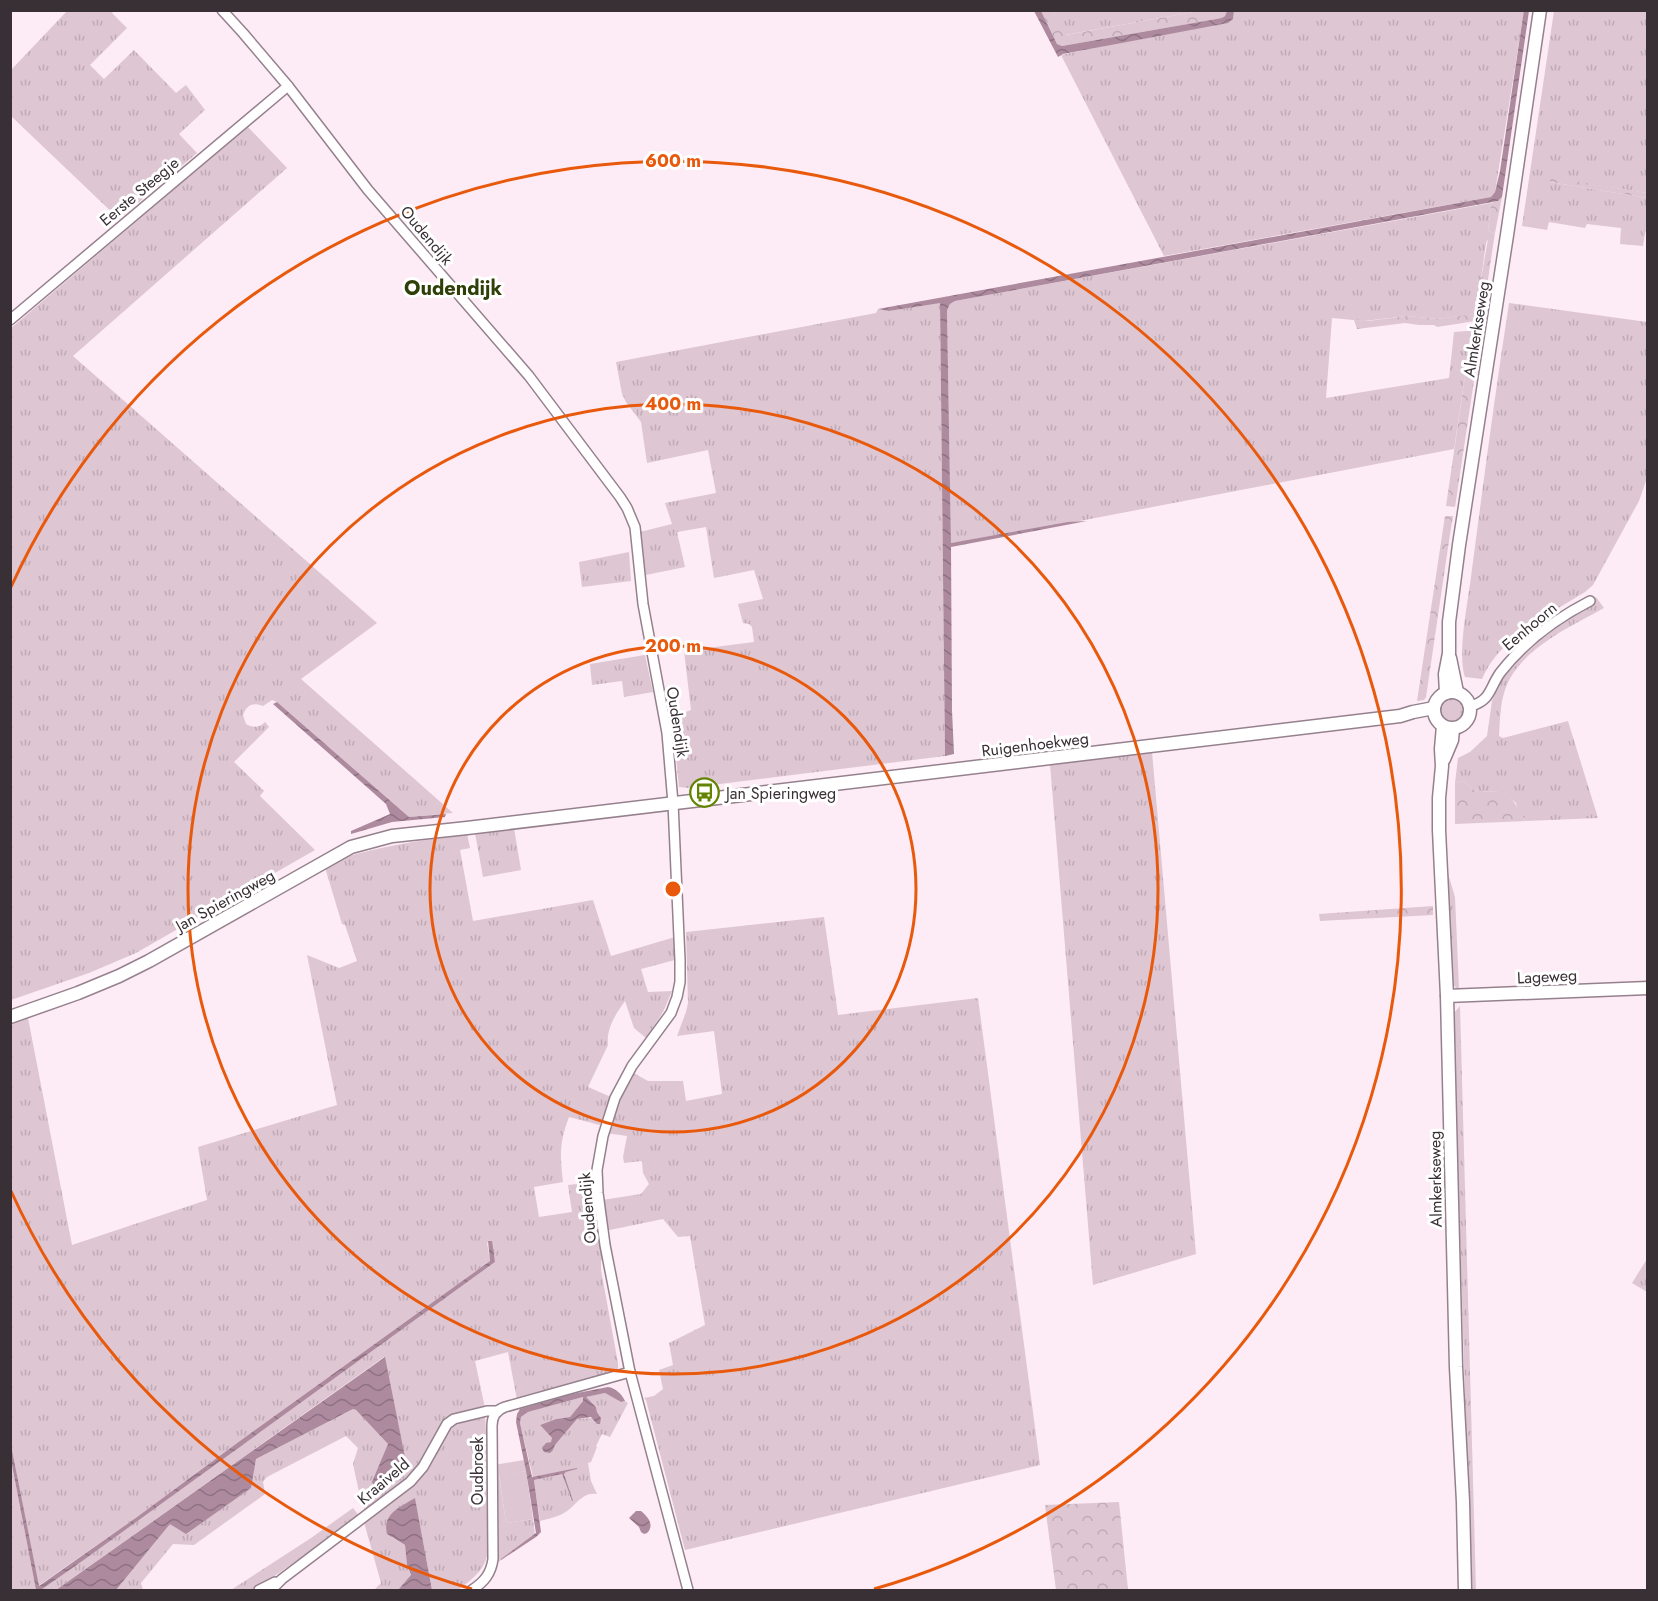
<svg xmlns="http://www.w3.org/2000/svg" width="1658" height="1601" viewBox="0 0 1658 1601" font-family="Jost,sans-serif">
<defs>
<pattern id="grass-tufts" width="24" height="20" patternUnits="userSpaceOnUse" patternTransform="scale(1.5)"><rect width="24" height="20" fill="#dec6d3"/><path d="M3 7l-1-3M5 7V3M7 7l1-3M15 17l-1-3M17 17v-4M19 17l1-3" fill="none" stroke="#bfaab6"/></pattern>
<pattern id="forest-crowns" width="20" height="18" patternUnits="userSpaceOnUse" patternTransform="scale(1.5)"><rect width="20" height="18" fill="#dec6d3"/><path d="M2 6a3 3 0 1 1 6 0M12 15a3 3 0 1 1 6 0" fill="none" stroke="#bfaab6"/></pattern>
<pattern id="water-waves" width="16" height="10" patternUnits="userSpaceOnUse" patternTransform="scale(1.5)"><rect width="16" height="10" fill="#ad8a9e"/><path d="M0 5q4-4 8 0t8 0" fill="none" stroke="#8e7182"/></pattern>
</defs>
<rect width="100%" height="100%" fill="#fdebf5"/>
<g fill="url(#grass-tufts)">
<polygon points="68,10 114,11 112,13 127,28 90,65 104,79 134,50 176,93 186,85 205,110 179,134 197,153 119,219 11,116 11,70"/>
<polygon points="1053,11 1199,11 1065,35"/>
<polygon points="1234,11 1524,11 1495,192 1491,197 1164,256 1061,55 1233,19"/>
<polygon points="1554,11 1647,11 1647,193 1550,178 1550,182 1647,198 1647,221 1643,246 1620,244 1621,228 1587,224 1585,228 1549,222 1547,230 1522,226"/>
<path d="M248,127l39,41 -214,188 304,267 -76,56 152,134 -44,4 -132,-115 -5,-2 -9,6c-11,-4 -16,-1 -20,9l3,9c7,4 13,4 19,-2l4,5 -35,35 30,29 -4,5 55,54 -179,103 -47,20 -78,27 -1,-671 161,-137z"/>
<polygon points="1491,203 1488,231 1495,233 1494,239 1488,239 1486,243 1476,314 1437,319 1407,316 1364,321 1332,318 1326,398 1449,378 1454,332 1481,330 1475,374 1465,376 1454,449 1007,535 951,543 947,310 950,304 955,301"/>
<polygon points="940,302 945,756 688,788 679,787 672,717 691,710 684,651 754,642 752,627 749,624 743,623 738,604 763,599 754,570 714,578 706,527 677,532 685,567 641,576 636,533 672,524 665,503 716,493 708,450 647,463 641,422 626,402 622,394 616,362 876,313 878,309 889,311"/>
<path d="M1509,303l138,19v-3v159l-8,23 -46,84 -8,7c-38,24 -85,44 -103,87l-17,-2c-8,-22 3,-76 6,-100 12,-92 24,-183 38,-274z"/>
<polygon points="629,552 631,581 582,587 579,562"/>
<path d="M1596,597l8,11c-34,19 -86,42 -99,82 -5,14 -5,31 -6,46l4,2 65,-17 30,97 -72,3 -8,-10 -2,-8 -14,-12c-15,0 -29,4 -38,-10l-9,2 3,-25 12,-6 17,-16 5,-35 11,-27 28,-31z"/>
<polygon points="645,655 653,692 624,697 622,681 592,685 590,664"/>
<circle cx="1452" cy="710" r="11"/>
<polygon points="1152,752 1196,1254 1093,1285 1050,764"/>
<polygon points="514,828 521,870 483,877 475,833"/>
<path d="M467,834l3,14 -10,2 13,71 120,-21 18,56 64,-19v23l-34,9 7,23 24,-1 -9,21 -17,26 -12,-10 -9,-27c-9,13 -19,27 -17,44l-20,42 23,10 -11,28 -31,-8c-10,26 -9,39 -6,65l-29,5 5,30 33,-5 -4,-27 18,-2 8,6 10,68 -3,4v9l17,93v7l-101,30 -9,-48 -33,9 10,47 -31,9 -44,61 -43,34 -7,-9 2,-1 -4,-6 1,-4 -6,-28 5,-16 -12,-12 -79,41 -4,5 2,12 -71,51 -21,-1 -32,39 2,7h-27l54,-66 80,-36 6,-29 97,-50 3,1 32,34 -12,47 18,-11 13,-13 -23,-110 -328,233h-15l454,-328 -6,-21 -2,2 3,18 -242,174 -111,82 -99,69 -27,-141 -1,-421 18,-6 44,227 135,-45 -9,-53 139,-42 -30,-150 32,13 18,-7 -12,-36 -3,-1 -18,-60c46,-17 95,-23 143,-30z"/>
<polygon points="1446,867 1455,897 1459,988 1456,988 1453,984"/>
<polygon points="824,917 838,1015 978,998 1040,1465 685,1550 646,1400 644,1398 654,1396 663,1389 659,1370 673,1365 669,1343 705,1325 690,1236 678,1237 663,1219 605,1231 602,1200 641,1194 649,1184 643,1173 642,1161 624,1163 623,1157 627,1136 606,1133 617,1102 632,1072 648,1081 683,1081 686,1101 722,1094 714,1031 677,1036 686,1012 688,1003 686,932"/>
<polygon points="1460,1006 1476,1590 1471,1590 1453,1014"/>
<polygon points="1647,1259 1647,1292 1632,1283"/>
<path d="M605,1393l16,9 4,-1 3,2 -18,34 -8,-3 -6,12 1,1 -6,15 -3,1 3,18 6,13c-15,-3 -22,13 -33,19 -7,4 -17,6 -24,8l-6,-41 28,-6 10,28 -8,-28 2,-2 11,-3 -44,8 -13,-54 1,-6 7,-5 55,-15v4l-13,16 -14,2 -16,6 12,13v3l-4,2 5,7 2,-5 22,-26 15,-1 8,-2 -3,-4 -1,-5 -11,-10z"/>
<path d="M485,1415l2,35v106c-4,16 -16,24 -29,34h-26l-17,-91 -24,38 14,8 2,20 4,11 -13,14h-24l7,-7 -17,-61 32,-23 23,-22 32,-51 4,-3z"/>
<polygon points="10,1460 11,1460 36,1590 11,1590"/>
<polygon points="524,1460 526,1471 499,1476 506,1523 533,1519 535,1535 497,1563 494,1465"/>
<polygon points="353,1508 360,1517 254,1590 231,1590 311,1538"/>
</g>
<g fill="url(#forest-crowns)">
<polygon points="1041,11 1053,11 1066,35 1199,11 1227,11 1225,16 1222,18 1062,46 1057,44"/>
<polygon points="1550,177 1647,193 1647,198 1550,182"/>
<polygon points="1502,197 1495,233 1488,231 1491,203 1498,201"/>
<polygon points="1488,239 1494,239 1482,320 1437,327 1434,325 1419,325 1405,323 1357,329 1354,320 1368,321 1407,316 1437,319 1475,314"/>
<polygon points="1475,374 1455,507 1446,506 1465,376"/>
<polygon points="1445,516 1453,516 1450,534 1426,697 1424,700 1417,701"/>
<path d="M1464,781c9,14 23,10 38,10 15,10 14,17 24,30l-71,3v-41z"/>
<polygon points="1433,906 1433,915 1320,921 1319,914"/>
<polygon points="1119,1502 1128,1590 1056,1590 1045,1505"/>
</g>
<polygon fill="#dec6d3" points="526,1471 533,1519 506,1523 499,1475"/>
<g fill="url(#water-waves)">
<polygon points="1524,10 1529,11 1502,197 1498,201 955,301 950,304 947,310 951,543 1068,522 1087,521 951,547 952,710 954,754 945,756 940,303 889,311 878,309 1491,197 1495,192 1500,171"/>
<polygon points="1034,11 1041,11 1057,44 1062,46 1222,18 1225,16 1227,11 1234,11 1233,19 1228,23 1063,54 1058,57"/>
<polygon points="277,702 409,817 446,814 445,817 392,822 351,834 351,831 390,814 386,804 273,704"/>
<polygon points="488,1241 492,1241 495,1262 85,1559 41,1590 36,1590 11,1460 11,1445 39,1586 137,1517 248,1435 490,1261"/>
<polygon points="385,1357 407,1467 394,1480 376,1491 372,1482 388,1444 356,1410 353,1409 256,1459 251,1488 186,1534 170,1524 116,1590 56,1590"/>
<path d="M608,1387c7,1 14,7 17,14l-4,1 -16,-9 -19,4 10,10 1,5 4,6 -1,6h-3l-6,-7 -14,2 -22,26 -2,5 -3,3 -6,-1 -2,-4 4,-5 5,-1 1,-4 -12,-13 16,-6 14,-2 13,-16v-4l-55,15 -7,5 -1,6 12,54 45,-9v1l-11,3 -2,2 9,27h-1l-10,-27 -28,6 7,52 -5,5 -35,23v-1l35,-26 -10,-62 -10,-49 1,-8 3,-5 52,-15z"/>
<path d="M415,1498l17,92h-34l13,-15 -4,-10 -2,-20 -18,-11c-5,-20 13,-27 28,-36z"/>
<path d="M636,1511h5c7,6 14,14 6,22l-3,1 -3,-2 -2,-5 -10,-9z"/>
</g>
<g fill="none" stroke-linecap="round" stroke-linejoin="round">
<defs>
<g id="street">
<polyline points="222,10 243,33 288,86 368,190 529,376 620,497 627,508 635,527 643,604 667,733 673,803 680,960 680,982 677,997 671,1013 632,1066 615,1098 603,1136 597,1170 598,1193 605,1245 630,1372 688,1590"/>
<polyline points="10,320 288,86"/>
<path d="M1471,706c20,-6 18,-17 29,-33 24,-31 55,-54 90,-72"/>
<polyline points="259,1590 275,1582"/>
<polyline points="271,1590 282,1579 410,1482 423,1467 447,1424 454,1419 487,1411 497,1411"/>
<path d="M472,1590c12,-8 19,-16 21,-31l-1,-133c0,-9 4,-16 13,-19l125,-35"/>
</g>
<g id="secondary">
<polyline points="1450,658 1457,692"/>
<circle cx="1452" cy="710" r="18"/>
<polyline points="1446,693 1445,674 1449,653 1449,622 1459,545 1507,235 1540,10"/>
<polyline points="1443,726 1441,749 1442,766 1439,798 1439,830 1447,996 1456,1367 1463,1502 1465,1590"/>
<polyline points="1444,759 1452,740 1453,729"/>
<polyline points="1447,996 1648,988"/>
<polyline points="10,1017 78,993 119,976 149,961 351,847 392,836 467,828 1400,716 1413,712 1434,708"/>
</g>
</defs>
<use href="#street" stroke="#95818d" stroke-width="12"/>
<use href="#secondary" stroke="#95818d" stroke-width="15"/>
<use href="#street" stroke="#fff" stroke-width="9"/>
<use href="#secondary" stroke="#fff" stroke-width="12"/>
</g>
<g fill="none" stroke="#e8590c" stroke-width="3">
<circle cx="673" cy="889" r="243"/>
<circle cx="673" cy="889" r="485"/>
<path d="M472 1589A728 728 0 0 1 11 1191M11 587A728 728 0 1 1 874 1589"/>
</g>
<defs>
<symbol id="bus-ring" viewBox="-11 -11 22 22"><circle r="9.5" fill="#fff" stroke="#628400" stroke-width="1.5"/><path d="M-5-6H5V4H4V6H2V4H-2V6H-4V4H-5ZM-3.5-4V0h7V-4ZM-3.5 1.2v1.5H-2V1.2ZM2 1.2v1.5H3.5V1.2Z" fill="#628400"/></symbol>
</defs>
<g fill-rule="evenodd">
<use href="#bus-ring" x="688" y="776" width="33" height="33"/>
</g>
<g text-anchor="middle" stroke-width="6" stroke-linejoin="round" paint-order="stroke">
<g font-size="16" fill="#393035" stroke="#fff">
<text transform="translate(139 191) rotate(-40)" y="6">Eerste Steegje</text>
<text transform="translate(427 235) rotate(50)" y="6">Oudendijk</text>
<text transform="translate(1476 329) rotate(-81)" y="6">Almkerkseweg</text>
<text transform="translate(1529 626) rotate(-40)" y="6">Eenhoorn</text>
<text transform="translate(678 722) rotate(81)" y="6">Oudendijk</text>
<text transform="translate(1035 744) rotate(-7)" y="6">Ruigenhoekweg</text>
<text transform="translate(225 900) rotate(-29)" y="6">Jan Spieringweg</text>
<text transform="translate(1547 976) rotate(-3)" y="6">Lageweg</text>
<text transform="translate(1435 1179) rotate(-91)" y="6">Almkerkseweg</text>
<text transform="translate(587 1208) rotate(-95)" y="6">Oudendijk</text>
<text transform="translate(477 1471) rotate(-90)" y="6">Oudbroek</text>
<text transform="translate(383 1481) rotate(-40)" y="6">Kraaiveld</text>
</g>
<g font-size="16" fill="#393035" stroke="#fff" text-anchor="start">
<text x="726" y="799">Jan Spieringweg</text>
</g>
<g font-size="20" font-weight="bold" fill="#2e3f07" stroke="#fff">
<text x="453" y="295">Oudendijk</text>
</g>
</g>
<circle cx="673" cy="889" r="9" fill="#e8590c" stroke="#fff" stroke-width="3"/>
<g font-size="18" text-anchor="middle" font-weight="bold" fill="#e8590c" stroke="#fff" stroke-width="6" stroke-linejoin="round" paint-order="stroke">
<text x="673" y="167">600 m</text>
<text x="673" y="410">400 m</text>
<text x="673" y="652">200 m</text>
</g>
<rect width="1658" height="1601" fill="none" stroke="#393035" stroke-width="24"/>
</svg>
